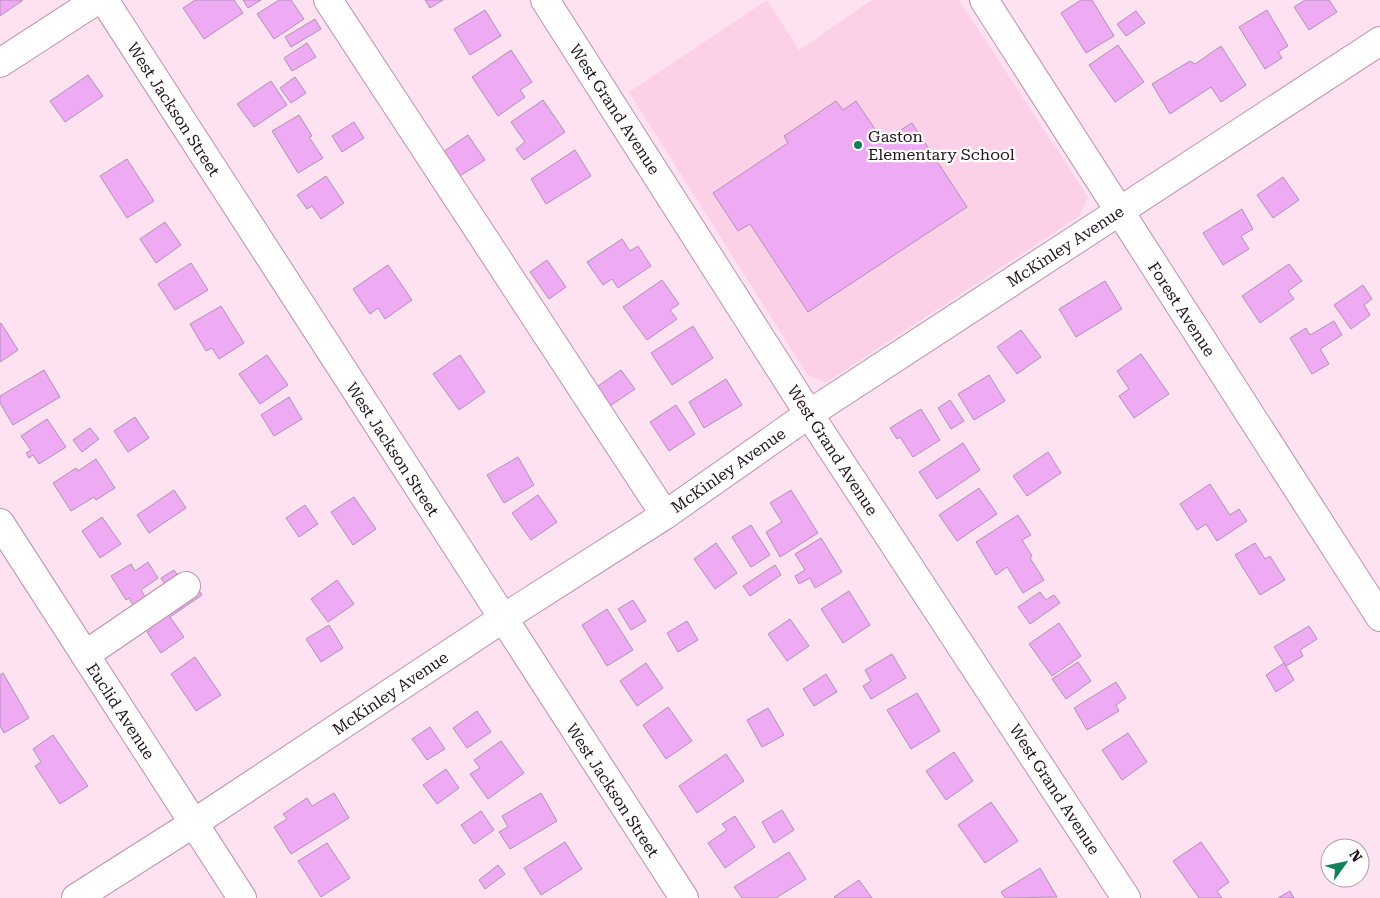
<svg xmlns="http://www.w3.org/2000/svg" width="1380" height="898" viewBox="0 0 1380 898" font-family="'Roboto Serif',serif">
<rect width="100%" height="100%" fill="#fee2f1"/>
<polygon fill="#fcd1e8" points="767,0 799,50 872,0 959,0 1088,197 1078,217 825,383 807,374 629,92"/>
<g fill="#efaaf4" stroke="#b191b3">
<polygon points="0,0 23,0 0,16"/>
<polygon points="195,0 234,0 243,13 204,39 183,8"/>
<polygon points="243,0 261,0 248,8"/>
<polygon points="279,0 291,0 304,19 274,39 257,14"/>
<polygon points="425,0 443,0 430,8"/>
<polygon points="1081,0 1092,0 1114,36 1086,53 1061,13"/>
<polygon points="1305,0 1329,0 1337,12 1309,30 1294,7"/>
<polygon points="485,10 501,36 470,55 454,29"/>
<polygon points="1267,10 1288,46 1278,52 1282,58 1265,69 1239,27"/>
<polygon points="1136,11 1145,23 1126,36 1117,24"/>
<polygon points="315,19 321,29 291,47 285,37"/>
<polygon points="307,43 316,57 292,71 284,58"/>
<polygon points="1118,45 1144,82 1115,102 1089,65"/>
<polygon points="1221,46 1246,85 1221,102 1211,87 1170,114 1152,84 1190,61 1195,64"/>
<polygon points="511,50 532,82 520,90 525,97 498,116 472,77"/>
<polygon points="88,75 103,96 65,122 50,101"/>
<polygon points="295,77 306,93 291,103 280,88"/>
<polygon points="271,81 287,105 254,127 237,104"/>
<polygon points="543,100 565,132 524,160 516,149 525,142 511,122"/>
<polygon points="836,101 843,110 856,101 883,141 912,123 967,207 808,312 750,224 738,231 713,193 788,143 784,136"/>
<polygon points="299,115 312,136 309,137 323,158 298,173 272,131"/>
<polygon points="354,122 364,138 342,152 332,136"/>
<polygon points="468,135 485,160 460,176 443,152"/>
<polygon points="575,150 591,176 546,204 531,179"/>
<polygon points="127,159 154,201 127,218 100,176"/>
<polygon points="326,176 344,203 321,219 312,206 307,209 297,195"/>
<polygon points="1283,177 1299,200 1273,218 1257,195"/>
<polygon points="1242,209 1253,229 1241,236 1249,249 1223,265 1203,233"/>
<polygon points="165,222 181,245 156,263 140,239"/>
<polygon points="622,239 630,251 638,246 651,266 618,288 612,279 603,285 587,262"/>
<polygon points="547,260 566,287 549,299 530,272"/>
<polygon points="191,263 208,290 175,310 158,284"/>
<polygon points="1289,264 1302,281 1288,291 1294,299 1260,323 1242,296"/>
<polygon points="388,265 412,300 385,319 378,308 370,314 353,289"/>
<polygon points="662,280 679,304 670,310 677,319 647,340 623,307"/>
<polygon points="1105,281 1122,309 1076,337 1059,309"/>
<polygon points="1363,285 1372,299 1364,305 1370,315 1351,329 1334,305"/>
<polygon points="221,306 244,343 219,359 212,348 206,351 190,324"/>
<polygon points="1334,321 1342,335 1320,349 1329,364 1312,374 1290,338 1306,328 1310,335"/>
<polygon points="1,323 18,350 0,362 0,324"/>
<polygon points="693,326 713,358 672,385 651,353"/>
<polygon points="1021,330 1041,357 1017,374 997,347"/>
<polygon points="1141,354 1169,394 1134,418 1119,396 1129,389 1117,371"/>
<polygon points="267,355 288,385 260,404 239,374"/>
<polygon points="460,355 485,392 459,410 433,374"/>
<polygon points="44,370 60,397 13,425 0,403 0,396"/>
<polygon points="621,370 635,389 604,410 591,391"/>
<polygon points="989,375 1005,401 974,420 958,394"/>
<polygon points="726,379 742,405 704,428 689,402"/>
<polygon points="289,397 302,419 274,436 261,415"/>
<polygon points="950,400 964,421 951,429 938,408"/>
<polygon points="676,405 695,434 669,451 650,422"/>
<polygon points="921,409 940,440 913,457 900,437 897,439 890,428"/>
<polygon points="135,417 149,438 128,452 114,431"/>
<polygon points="47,419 66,447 39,464 33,455 29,458 26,453 31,450 21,436"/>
<polygon points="90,428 99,439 82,452 73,440"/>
<polygon points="963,443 980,470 937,499 919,472"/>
<polygon points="1048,452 1061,473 1027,496 1013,476"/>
<polygon points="518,457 534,485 504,503 487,475"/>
<polygon points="96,459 115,488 96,500 94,497 71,511 53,483 76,468 78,471"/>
<polygon points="1210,484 1230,515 1239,509 1247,521 1217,541 1206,524 1197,530 1180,504"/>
<polygon points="979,488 997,514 957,541 939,515"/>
<polygon points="174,490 186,508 149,533 137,515"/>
<polygon points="791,490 818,533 780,557 766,532 782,522 770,503"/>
<polygon points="538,495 557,522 531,540 512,513"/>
<polygon points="354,497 376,529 353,545 331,512"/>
<polygon points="305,505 318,524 299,537 286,518"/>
<polygon points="1018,515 1031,535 1022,540 1032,556 1030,558 1044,580 1023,593 1007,567 996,575 976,542"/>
<polygon points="102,517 121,544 100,558 82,531"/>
<polygon points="751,525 770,555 751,567 732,537"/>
<polygon points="821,538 842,572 815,588 810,578 799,584 795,576 805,570 795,554"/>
<polygon points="716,543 737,573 715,589 694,559"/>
<polygon points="1255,543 1265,559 1270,556 1285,580 1260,595 1235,555"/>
<polygon points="148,562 158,578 141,590 145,597 133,605 129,598 126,600 111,576 131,564 135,571"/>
<polygon points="775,565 781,575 750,596 743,586"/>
<polygon points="174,570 182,582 169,590 161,578"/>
<polygon points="337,580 354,604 328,622 311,599"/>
<polygon points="196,586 202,595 170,617 184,637 161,653 147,632 151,630 145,621"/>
<polygon points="849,591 870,625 843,643 821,609"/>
<polygon points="1040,592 1046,600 1054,595 1060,603 1030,624 1018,607"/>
<polygon points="633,600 646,621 631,630 618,609"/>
<polygon points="607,609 633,650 607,666 582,625"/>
<polygon points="790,619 809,646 787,661 768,634"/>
<polygon points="687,621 698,640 678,652 667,633"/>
<polygon points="1059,623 1081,656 1052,676 1029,644"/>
<polygon points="329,625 343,648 321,662 306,639"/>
<polygon points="1309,626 1317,639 1300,650 1303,656 1286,666 1274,647"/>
<polygon points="892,654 906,678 871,699 863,686 871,681 865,670"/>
<polygon points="195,657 221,695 196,711 171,674"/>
<polygon points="1078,662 1091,681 1066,699 1052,679"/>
<polygon points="646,663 663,688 637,706 620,681"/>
<polygon points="1284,663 1294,680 1276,692 1266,675"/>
<polygon points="3,673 29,718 4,733 0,726 0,675"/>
<polygon points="826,674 837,692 814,706 803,689"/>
<polygon points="1116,682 1126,698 1116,705 1119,711 1087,730 1074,708"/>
<polygon points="917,693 940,731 911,749 887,710"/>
<polygon points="668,707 692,741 666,759 643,725"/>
<polygon points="768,708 784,735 762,747 747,720"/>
<polygon points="477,711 491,732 467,748 453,728"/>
<polygon points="430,727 445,749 427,760 412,739"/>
<polygon points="1128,733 1147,762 1122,780 1102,750"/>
<polygon points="53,735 88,786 60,804 35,766 41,762 33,749"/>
<polygon points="501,741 524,773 488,799 470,774 480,768 474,760"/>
<polygon points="954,752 973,781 946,800 926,771"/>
<polygon points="726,754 744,781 697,813 679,786"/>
<polygon points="446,769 459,788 437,804 423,785"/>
<polygon points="334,793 349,818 291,854 274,827 287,819 283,814 307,798 312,806"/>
<polygon points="541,793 557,821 510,849 499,832 508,827 502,816"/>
<polygon points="991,802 1018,841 985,863 958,825"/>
<polygon points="782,810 794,830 774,843 762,822"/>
<polygon points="481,811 494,830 474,844 461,825"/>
<polygon points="735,816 755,847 725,868 708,843 727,830 722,824"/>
<polygon points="565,842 582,869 541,895 524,868"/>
<polygon points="1201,842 1229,882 1217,891 1222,898 1199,898 1173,861"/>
<polygon points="327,843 350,878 321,897 298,861"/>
<polygon points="789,852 806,879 776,898 742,898 734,887"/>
<polygon points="498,865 505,874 485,889 479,880"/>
<polygon points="1040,868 1057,897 1005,898 1001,892"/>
<polygon points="859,880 872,898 835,898 834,897"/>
<polygon points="1290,891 1294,898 1278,898"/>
</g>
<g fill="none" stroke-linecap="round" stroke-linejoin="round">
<defs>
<g id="minor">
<polyline points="104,0 684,898"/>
<polyline points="328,0 665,515"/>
<polyline points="545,0 809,414 1126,898"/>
<polyline points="984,0 1380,617"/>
<polyline points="0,63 97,0"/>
<polyline points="0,523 242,898"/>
<polyline points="85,655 186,586"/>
<polyline points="76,898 194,823 502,619 665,515 809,414 1380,41"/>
</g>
</defs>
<use href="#minor" stroke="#bd92aa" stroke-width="30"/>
<use href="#minor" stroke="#fff" stroke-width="28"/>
</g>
<circle fill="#13805c" stroke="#fff" stroke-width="2" cx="858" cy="145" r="5"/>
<g text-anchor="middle" stroke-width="4.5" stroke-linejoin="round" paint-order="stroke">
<g font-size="16" fill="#22131c" stroke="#fff">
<text transform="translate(174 109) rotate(57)" y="6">West Jackson Street</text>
<text transform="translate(615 109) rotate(57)" y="6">West Grand Avenue</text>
<text transform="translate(1065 246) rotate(-33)" y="6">McKinley Avenue</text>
<text transform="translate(1182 309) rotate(57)" y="6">Forest Avenue</text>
<text transform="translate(393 449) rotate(57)" y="6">West Jackson Street</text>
<text transform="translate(833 450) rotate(57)" y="6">West Grand Avenue</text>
<text transform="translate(728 470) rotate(-35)" y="6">McKinley Avenue</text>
<text transform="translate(390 693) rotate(-34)" y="6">McKinley Avenue</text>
<text transform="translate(121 711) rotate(57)" y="6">Euclid Avenue</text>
<text transform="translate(1055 789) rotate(57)" y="6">West Grand Avenue</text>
<text transform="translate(613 790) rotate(57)" y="6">West Jackson Street</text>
</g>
<g font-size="16" fill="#22131c" stroke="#fff" text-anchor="start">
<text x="868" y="142">Gaston<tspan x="868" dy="18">Elementary School</tspan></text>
</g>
</g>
<g transform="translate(1345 863) rotate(57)"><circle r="24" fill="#ffffff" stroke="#a7a1a4"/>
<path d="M0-4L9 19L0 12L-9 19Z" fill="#13805c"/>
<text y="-8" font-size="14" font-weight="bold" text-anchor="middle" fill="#22131c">N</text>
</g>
</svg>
